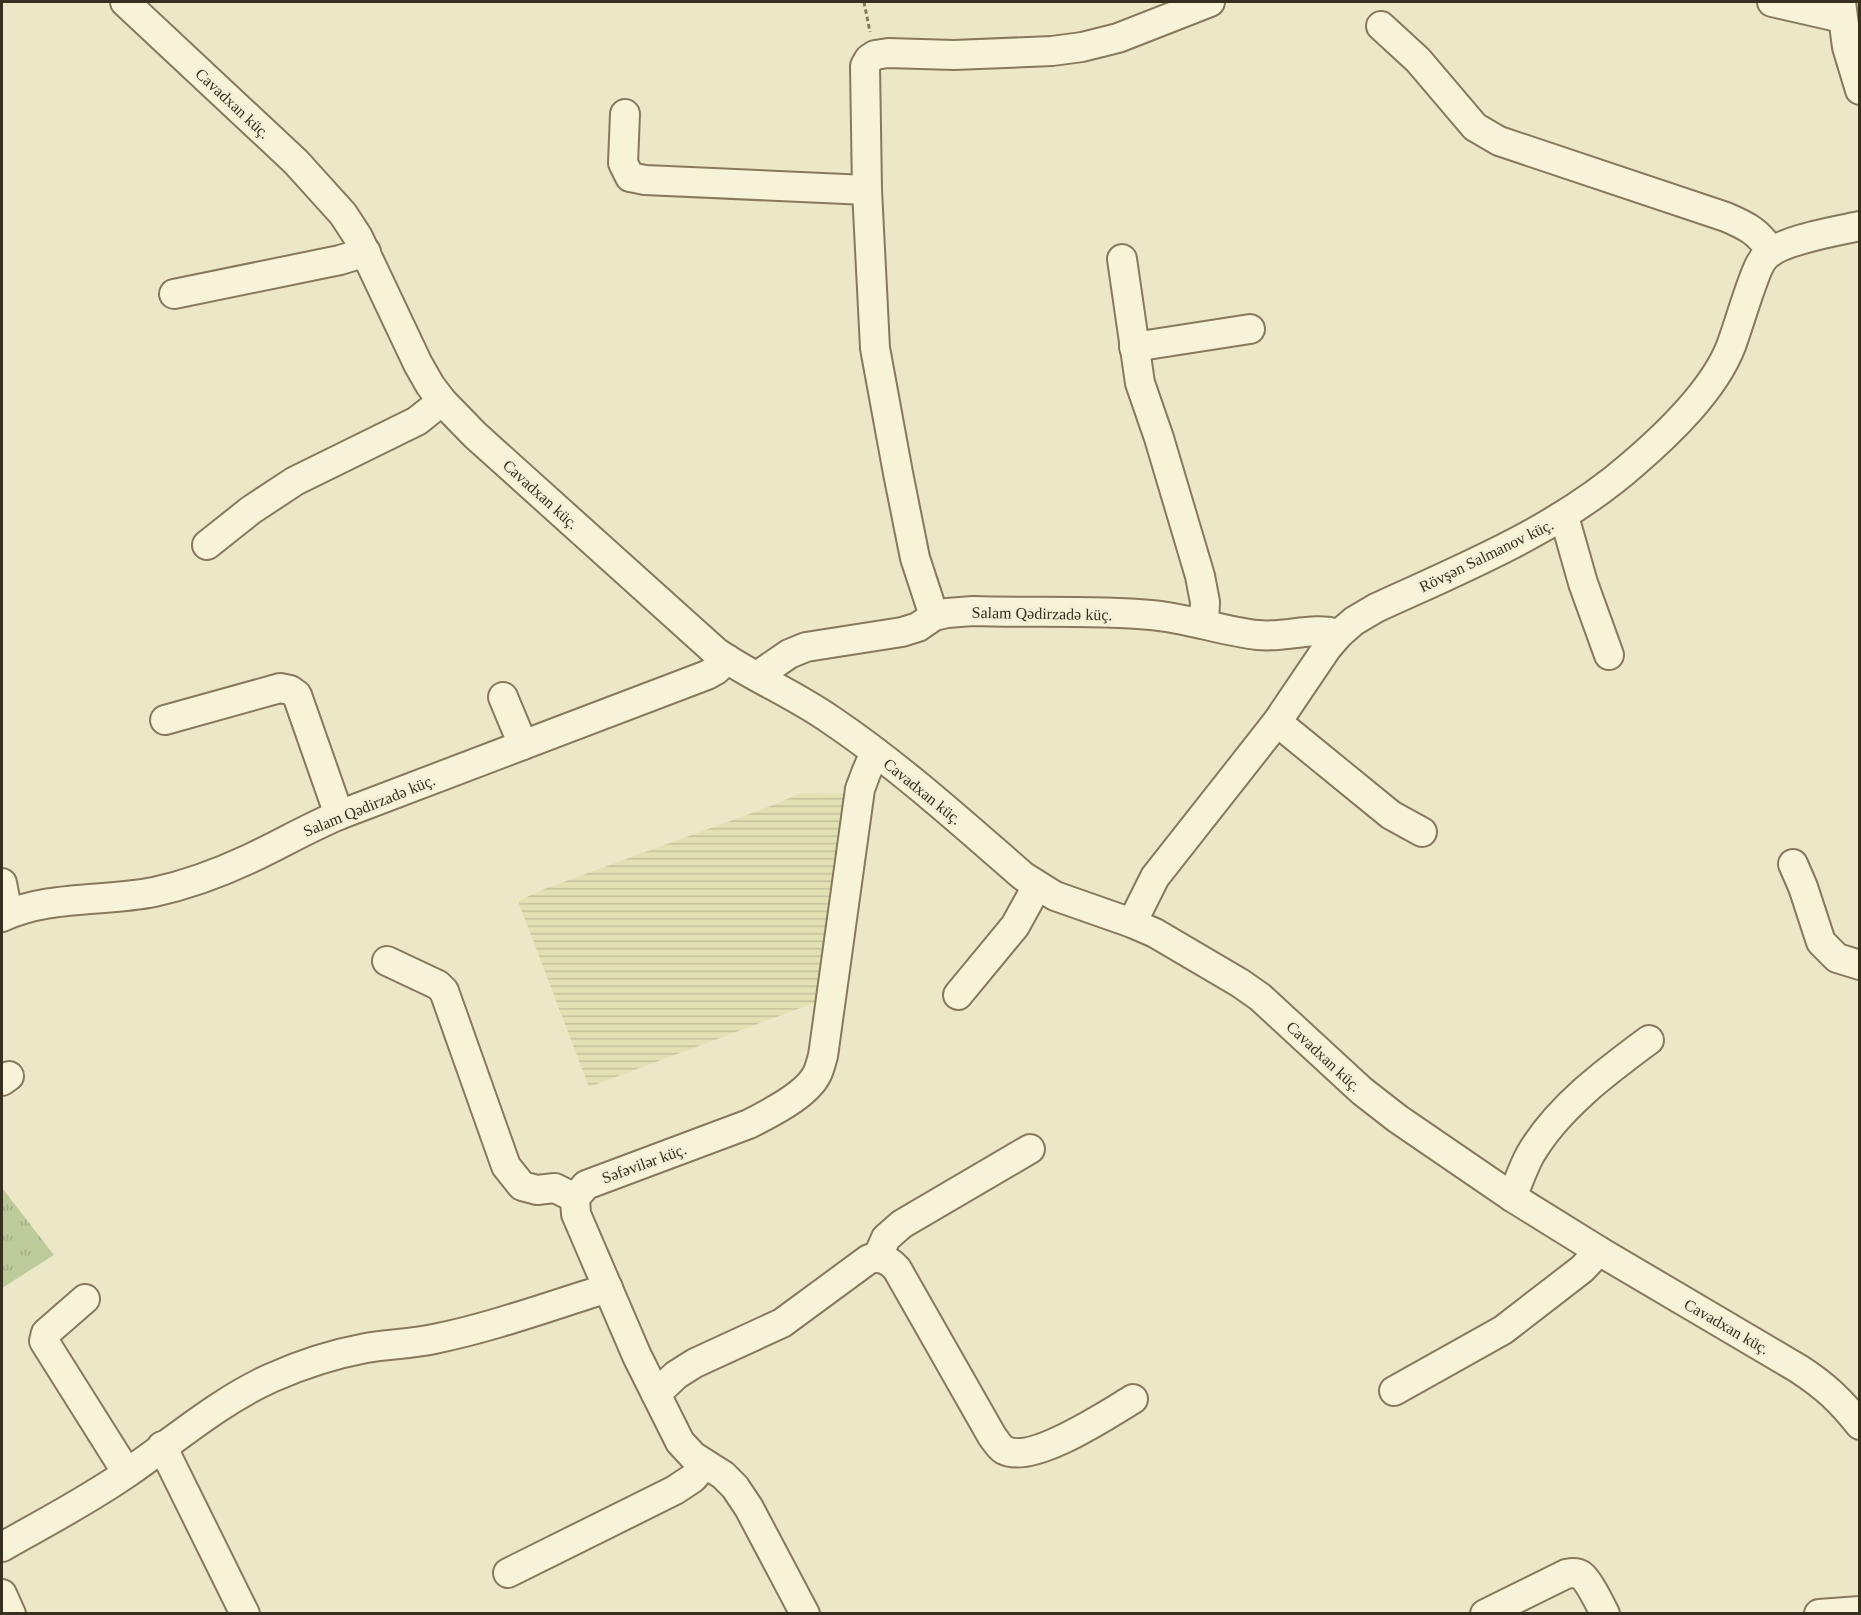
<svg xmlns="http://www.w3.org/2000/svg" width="1861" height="1615" viewBox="0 0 1861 1615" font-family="'Times New Roman',serif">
<defs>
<pattern id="farmland-rules" width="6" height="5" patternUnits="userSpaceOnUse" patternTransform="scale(1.5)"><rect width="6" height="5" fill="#e1e1b3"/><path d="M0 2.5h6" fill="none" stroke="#c2c19a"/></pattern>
<pattern id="grass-tufts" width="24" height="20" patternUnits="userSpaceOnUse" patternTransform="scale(1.5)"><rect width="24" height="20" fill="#bdca9a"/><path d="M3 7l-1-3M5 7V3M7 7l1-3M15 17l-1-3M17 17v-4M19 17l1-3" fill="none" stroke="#a3ae84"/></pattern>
</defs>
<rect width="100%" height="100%" fill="#ece7c6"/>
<polygon fill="url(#farmland-rules)" points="802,793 847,794 819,1001 589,1087 518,901 544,889 763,809"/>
<polygon fill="url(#grass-tufts)" points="2,1188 54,1255 2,1288"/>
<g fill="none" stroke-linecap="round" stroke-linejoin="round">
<defs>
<g id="minor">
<path d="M125,2l171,160 47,52 15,23 60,127 12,21 12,16 33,34 241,217c36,25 78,42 115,68 68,46 130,102 192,156l32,20 77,27 23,10 85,50 20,14 102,94 36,28 114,78 87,54 200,118c26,17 41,31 61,56"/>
<polyline points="1772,2 1842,18"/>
<polyline points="1841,2 1847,47 1860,90"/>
<path d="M1381,26l37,34 57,67 24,14 227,76c21,9 33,15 45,35"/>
<polyline points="625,114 623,163 630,177 645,180 867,190"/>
<polyline points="1122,259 1140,383 1159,438 1200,576 1205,602 1204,624"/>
<polyline points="174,294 340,260 366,252"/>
<polyline points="1134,347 1250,329"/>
<polyline points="1564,516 1583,583 1609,655"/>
<polyline points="207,545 251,510 295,481 417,421 442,401"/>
<polyline points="934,616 915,558 898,473 875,348 867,190 865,66 869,59 875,55 888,53 954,55 1052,51 1082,47 1118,38 1210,2"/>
<path d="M757,676l32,-22 17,-7 96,-15 16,-5 16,-11 13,-3 26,-2c58,2 120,-1 178,4 36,3 71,16 107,20 28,3 54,-9 81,-1"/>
<polyline points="503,697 523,745"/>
<polyline points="165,720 280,688 290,690 297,695 339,815"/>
<polyline points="1277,722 1391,815 1422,832"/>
<polyline points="1793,864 1803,887 1821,942 1837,958 1860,965"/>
<polyline points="2,883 8,914"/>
<path d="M2,917c47,-22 102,-15 152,-25 32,-7 65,-19 95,-33 30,-14 59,-31 90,-44l368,-140 9,-5 11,-11"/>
<path d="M1132,923l23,-46 122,-155 50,-74 12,-14 15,-13 22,-13c89,-41 182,-78 257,-144 36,-31 81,-74 98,-118 8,-22 14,-44 22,-65 3,-8 6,-18 12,-24 15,-17 72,-26 95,-31"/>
<polyline points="387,961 438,985 444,991 506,1166 522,1186 537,1190 555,1188 575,1198"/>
<polyline points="958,995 1015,926 1037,886"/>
<polyline points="2,1081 9,1076"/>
<path d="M1512,1197c6,-14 11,-29 18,-42 27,-47 77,-84 119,-115"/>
<polyline points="878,1256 886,1238 902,1224 1030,1149"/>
<polyline points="85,1299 46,1333 44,1341 127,1473"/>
<polyline points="1394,1391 1503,1330 1582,1269 1599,1251"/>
<path d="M656,1394l20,-19 19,-12 87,-40 87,-64c12,-3 20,1 28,10l95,167c3,4 7,11 12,14 28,15 104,-36 129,-51"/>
<polyline points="162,1446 245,1614"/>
<path d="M2,1547c42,-24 85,-46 125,-74 47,-32 91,-71 144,-95 29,-13 63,-24 95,-30 22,-4 45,-4 68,-9 59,-12 116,-33 174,-51"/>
<polyline points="508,1573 675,1490 693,1478 705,1464"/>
<polyline points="2,1594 11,1614"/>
<path d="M805,1614l-56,-106 -14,-21 -12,-12 -30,-19 -13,-14 -43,-86 -61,-142 -1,-16 11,-13 163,-61c20,-10 58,-29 68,-50 3,-6 4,-12 6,-18l37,-267 6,-16 9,-21"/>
<path d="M1485,1614l81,-40c5,-1 10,-2 15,1 8,6 19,29 24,39"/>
<polyline points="1819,1614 1860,1611"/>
</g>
</defs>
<use href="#minor" stroke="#86795c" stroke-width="32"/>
<polyline stroke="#86795c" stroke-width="3" stroke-dasharray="4.5 3" stroke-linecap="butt" points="864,2 870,32"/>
<use href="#minor" stroke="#f7f3d8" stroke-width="28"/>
</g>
<g text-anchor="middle" stroke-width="6" stroke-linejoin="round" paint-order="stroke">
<g font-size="16" fill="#372f1f" stroke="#f4f0d5">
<text transform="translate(233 103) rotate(43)" y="6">Cavadxan küç.</text>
<text transform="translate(541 494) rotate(42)" y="6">Cavadxan küç.</text>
<text transform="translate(1486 555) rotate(-26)" y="6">Rövşən Salmanov küç.</text>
<text transform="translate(1042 613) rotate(1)" y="6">Salam Qədirzadə küç.</text>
<text transform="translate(923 791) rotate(39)" y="6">Cavadxan küç.</text>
<text transform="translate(369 805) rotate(-22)" y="6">Salam Qədirzadə küç.</text>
<text transform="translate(1324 1056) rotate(43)" y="6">Cavadxan küç.</text>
<text transform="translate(644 1163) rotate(-20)" y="6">Səfəvilər küç.</text>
<text transform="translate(1727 1326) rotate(30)" y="6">Cavadxan küç.</text>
</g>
</g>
<rect width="1861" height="1615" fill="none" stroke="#372f1f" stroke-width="6"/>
</svg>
